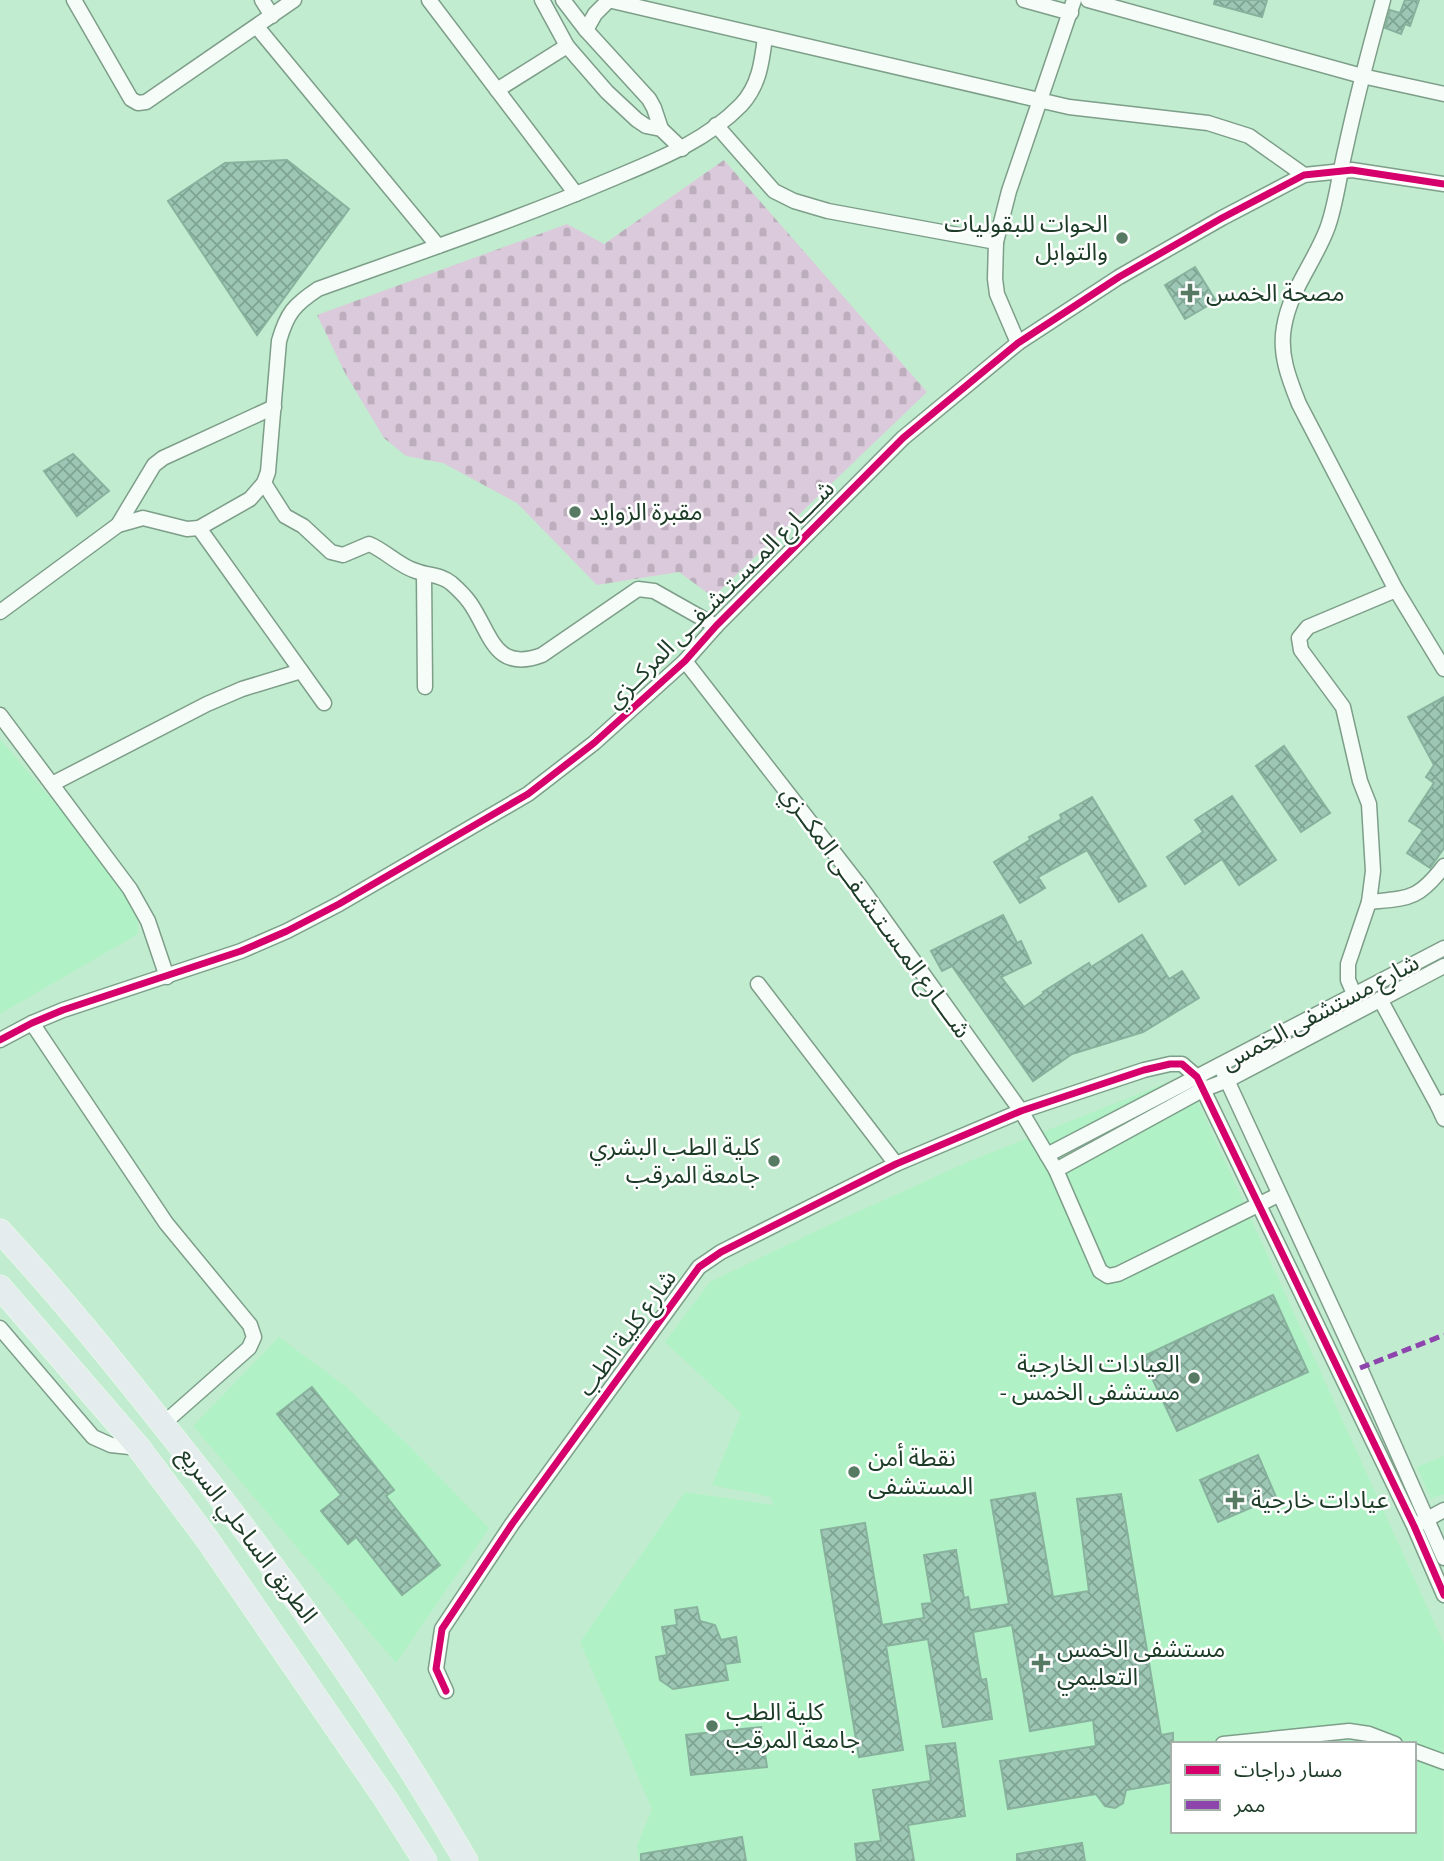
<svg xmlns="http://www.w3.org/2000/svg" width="1444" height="1861" viewBox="0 0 1444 1861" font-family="'Source Sans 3','Noto Sans Arabic',sans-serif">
<defs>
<pattern id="cemetery-stones" width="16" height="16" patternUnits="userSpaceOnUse" patternTransform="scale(1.75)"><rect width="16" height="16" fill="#dbcadb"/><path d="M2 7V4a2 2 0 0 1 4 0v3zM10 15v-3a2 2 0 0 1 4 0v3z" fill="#bcaebc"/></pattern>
<pattern id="building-cross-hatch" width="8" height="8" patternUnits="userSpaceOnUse" patternTransform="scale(1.75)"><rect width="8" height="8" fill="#9dc7b4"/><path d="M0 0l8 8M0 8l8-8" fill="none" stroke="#7fa392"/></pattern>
</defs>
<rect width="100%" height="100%" fill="#c2eccf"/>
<g fill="#b0f2c5" fill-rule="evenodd">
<polygon points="0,739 137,900 138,934 0,1014"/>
<path d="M1186,1075l258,569 -1,217h-804l-2,-15 15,-37 -72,-167 105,-150 88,13 -2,-8 -59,-12 29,-72 -76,-71 45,-60 121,-58 139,-63zM1173,1744h241v87h-241z"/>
<polygon points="279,1337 345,1386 405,1442 489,1528 396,1663 193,1426"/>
<polygon points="1444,1456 1444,1494 1431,1499 1417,1467"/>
</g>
<polygon fill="url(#cemetery-stones)" points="724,160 927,392 713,597 679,572 597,585 517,503 443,463 406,456 384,438 345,373 317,315 567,224 604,244"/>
<g fill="url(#building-cross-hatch)" stroke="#88b19e" stroke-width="2">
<polygon points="1215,0 1267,0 1262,17 1214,4"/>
<polygon points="1405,0 1419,0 1410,26 1405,24 1401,34 1385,28 1390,10 1400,13"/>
<polygon points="287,160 349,209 257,335 168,201 225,163"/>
<polygon points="1195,267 1216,301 1185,319 1165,285"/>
<polygon points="73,454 109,491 77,516 44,471"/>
<polygon points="1444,697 1444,848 1430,868 1407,853 1423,830 1409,821 1434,783 1426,777 1434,765 1408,717"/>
<polygon points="1284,746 1330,813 1301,832 1256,766"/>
<polygon points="1232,796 1276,860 1239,885 1222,859 1185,884 1167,857 1203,832 1195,820"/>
<polygon points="1092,797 1146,886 1119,902 1087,850 1038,877 1045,888 1020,903 994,862 1030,840 1029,837 1062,819 1060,815"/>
<polygon points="1003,915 1017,943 1021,941 1031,963 1001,977 1024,1007 1044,993 1043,992 1089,963 1091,967 1142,935 1169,979 1182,971 1199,998 1143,1032 1072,1054 1033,1081 952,966 942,971 931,951"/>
<polygon points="1273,1295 1308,1372 1177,1431 1142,1357"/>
<polygon points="312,1387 394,1490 386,1496 440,1565 402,1595 356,1537 348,1544 321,1511 341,1495 277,1414"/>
<polygon points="1258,1455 1276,1497 1218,1522 1200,1480"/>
<polygon points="1035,1493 1053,1597 1089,1591 1077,1499 1121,1494 1161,1735 1173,1733 1173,1782 1126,1790 1123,1803 1115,1808 1105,1806 1096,1794 1008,1809 1000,1761 1096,1746 1093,1720 1030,1731 1012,1625 973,1632 981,1680 986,1679 992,1719 943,1727 928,1639 886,1646 903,1750 859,1757 821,1530 865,1523 882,1625 924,1618 922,1604 932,1603 924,1555 956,1550 964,1598 968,1597 970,1610 1009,1604 991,1500"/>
<polygon points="697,1607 700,1621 715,1625 721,1640 736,1637 740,1662 725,1664 728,1680 673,1689 660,1680 656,1657 667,1655 662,1627 677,1625 675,1610"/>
<polygon points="761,1727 767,1767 691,1775 686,1735"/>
<polygon points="955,1743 965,1816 908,1825 914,1861 857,1861 855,1844 881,1841 873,1790 931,1781 926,1746"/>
<polygon points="742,1837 746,1861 641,1861 641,1854"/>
<polygon points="1082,1843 1085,1861 1017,1861 1017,1854"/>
</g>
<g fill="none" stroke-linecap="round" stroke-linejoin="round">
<defs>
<g id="minor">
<polyline points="74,0 131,99 138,103 146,102 294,0"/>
<polyline points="262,0 272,16"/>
<polyline points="429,0 576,194"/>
<polyline points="542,0 567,46 607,92 637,120 646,126 661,129 682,149"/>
<polyline points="563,0 586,30 649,99 654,108 661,129"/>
<polyline points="608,0 1069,107 1208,123 1249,136 1304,175"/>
<polyline points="1024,0 1071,13"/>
<polyline points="1088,0 1362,76 1444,94"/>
<path d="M1383,0c-14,50 -27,100 -38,151 -6,25 -9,54 -18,78 -13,34 -37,61 -43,98 -5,27 5,52 15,77l97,186 48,79"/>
<polyline points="257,27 438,246"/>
<polyline points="586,30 595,14 609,0"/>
<polyline points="497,90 567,46"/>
<polyline points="716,125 774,191 794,201 828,211 996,242"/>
<polyline points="1018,343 997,294 995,279 996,242 1009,191 1074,0"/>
<path d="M264,483l21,33 18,10 28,26 12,3 26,-11c17,7 30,22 47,27 13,5 24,3 35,12 7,6 14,13 19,20 21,30 24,70 72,52l96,-66 16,2 62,35"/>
<polyline points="118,525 154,465 163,458 274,407"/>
<polyline points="199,528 324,703"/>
<polyline points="424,574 425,687"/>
<path d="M0,612l118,-87 25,-7 44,11 12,-1 51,-29 14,-16 4,-11 11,-131c8,-28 15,-36 39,-52 97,-35 195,-68 289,-108 47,-20 97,-38 134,-76 18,-19 21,-43 24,-68"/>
<polyline points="685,661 860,886 1021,1111 1056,1170 1100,1271 1108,1276 1118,1274 1278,1195"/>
<polyline points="0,715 130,889 148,921 167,977"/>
<polyline points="52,784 207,704 242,689 301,671"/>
<path d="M1369,902c40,-4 49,-2 75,-36"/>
<polyline points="758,984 896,1164"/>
<polyline points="1355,996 1348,980 1348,964 1369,902 1373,871 1369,804 1360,781 1343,707 1301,650 1299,638 1308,627 1396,590"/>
<polyline points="1380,999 1438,1106 1444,1102"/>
<polyline points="32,1023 166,1223 250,1325 254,1337 249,1348 163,1424"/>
<polyline points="0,1040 32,1023 63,1010 241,951 287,931 339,904 528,794 594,743 685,661 716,626 903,438 1018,343 1119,277 1222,218 1304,175 1352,170 1444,184"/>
<polyline points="1220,1065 1360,1368 1444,1558"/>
<polyline points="1438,1106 1444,1119"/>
<polyline points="1047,1155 1444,948"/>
<polyline points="1056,1170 1202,1090 1228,1080 1444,966"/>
<polyline points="0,1328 93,1437 111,1445 139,1448"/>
<polyline points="1420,1523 1444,1510"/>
<polyline points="446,1691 436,1669 442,1629 512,1524 699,1267 721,1252 896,1164 1021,1111 1144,1070 1170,1064 1182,1064 1197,1077 1414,1526 1444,1595"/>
<polyline points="1223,1744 1349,1731 1369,1734 1395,1744"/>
<polyline points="1414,1751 1444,1762"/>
</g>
<g id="trunk">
<path d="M0,1231c63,68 120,139 177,211 106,133 204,272 289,419"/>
<polyline points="0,1287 139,1448 207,1539 385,1798 425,1861"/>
</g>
</defs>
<use href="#minor" stroke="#7d9e89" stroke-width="17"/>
<use href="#trunk" stroke="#e4f6e9" stroke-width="25"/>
<use href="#minor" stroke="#f6fcf8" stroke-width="14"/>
<use href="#trunk" stroke="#e4ecee" stroke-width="23"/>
<polyline stroke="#8e44ad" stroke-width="5" stroke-dasharray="10 5" stroke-linecap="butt" points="1360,1368 1444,1335"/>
<defs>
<g id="cycleway">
<polyline points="0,1040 32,1023 63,1010 241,951 287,931 339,904 528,794 594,743 685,661 716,626 903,438 1018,343 1119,277 1222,218 1304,175 1352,170 1444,184"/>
<polyline points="446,1691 436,1669 442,1629 512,1524 699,1267 721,1252 896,1164 1021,1111 1144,1070 1170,1064 1182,1064 1197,1077 1414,1526 1444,1595"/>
</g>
</defs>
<use href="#cycleway" stroke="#fff" stroke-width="11"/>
<use href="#cycleway" stroke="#d6006c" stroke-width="7"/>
</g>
<g fill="#577a62" stroke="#fff" stroke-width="2.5">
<circle cx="1122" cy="238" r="7"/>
<path d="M1186.5 282.5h7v7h7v7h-7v7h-7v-7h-7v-7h7z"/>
<circle cx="575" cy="512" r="7"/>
<circle cx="774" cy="1161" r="7"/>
<circle cx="1194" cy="1378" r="7"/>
<circle cx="854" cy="1472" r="7"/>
<path d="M1231.5 1489.5h7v7h7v7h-7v7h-7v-7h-7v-7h7z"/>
<path d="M1037.5 1652.5h7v7h7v7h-7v7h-7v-7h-7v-7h7z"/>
<circle cx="712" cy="1726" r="7"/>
</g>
<g text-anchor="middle" stroke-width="5" stroke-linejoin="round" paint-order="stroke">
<g font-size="24" fill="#1d3c27" stroke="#fff" text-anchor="start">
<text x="1108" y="232" text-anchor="end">الحوات للبقوليات<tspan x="1108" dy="28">والتوابل</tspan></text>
<text x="1206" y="301">مصحة الخمس</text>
<text x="589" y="520">مقبرة الزوايد</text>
<text x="760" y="1155" text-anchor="end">كلية الطب البشري<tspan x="760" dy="28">جامعة المرقب</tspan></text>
<text x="1180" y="1372" text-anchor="end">العيادات الخارجية<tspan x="1180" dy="28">- مستشفى الخمس</tspan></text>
<text x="868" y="1466">نقطة أمن<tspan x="868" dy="28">المستشفى</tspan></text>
<text x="1251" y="1508">عيادات خارجية</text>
<text x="1057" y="1657">مستشفى الخمس<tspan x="1057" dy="28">التعليمي</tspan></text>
<text x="726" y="1720">كلية الطب<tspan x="726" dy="28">جامعة المرقب</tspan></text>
</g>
<g font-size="24" fill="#1d3c27" stroke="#fff">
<text transform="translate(720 594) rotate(-45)" y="8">شــــارع المـسـتـشـفــى المركــزي</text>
<text transform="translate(876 912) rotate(54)" y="8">شــــارع المـسـتـشـفــى المكــزي</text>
<text transform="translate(1320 1012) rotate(-28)" y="8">شارع مستشفى الخمس</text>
<text transform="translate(627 1333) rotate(-54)" y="8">شارع كلية الطب</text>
<text transform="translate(248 1535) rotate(53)" y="8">الطريق الساحلي السريع</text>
</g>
</g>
<rect x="1171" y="1742" width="245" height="91" fill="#ffffff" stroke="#a5b1a9" stroke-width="2"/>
<rect x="1185" y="1765" width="35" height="10" fill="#d6006c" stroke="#a5b1a9" stroke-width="2"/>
<text x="1234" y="1777" font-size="21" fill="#1d3c27">مسار دراجات</text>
<rect x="1185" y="1800" width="35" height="10" fill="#8e44ad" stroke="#a5b1a9" stroke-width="2"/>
<text x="1234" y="1812" font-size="21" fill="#1d3c27">ممر</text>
</svg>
